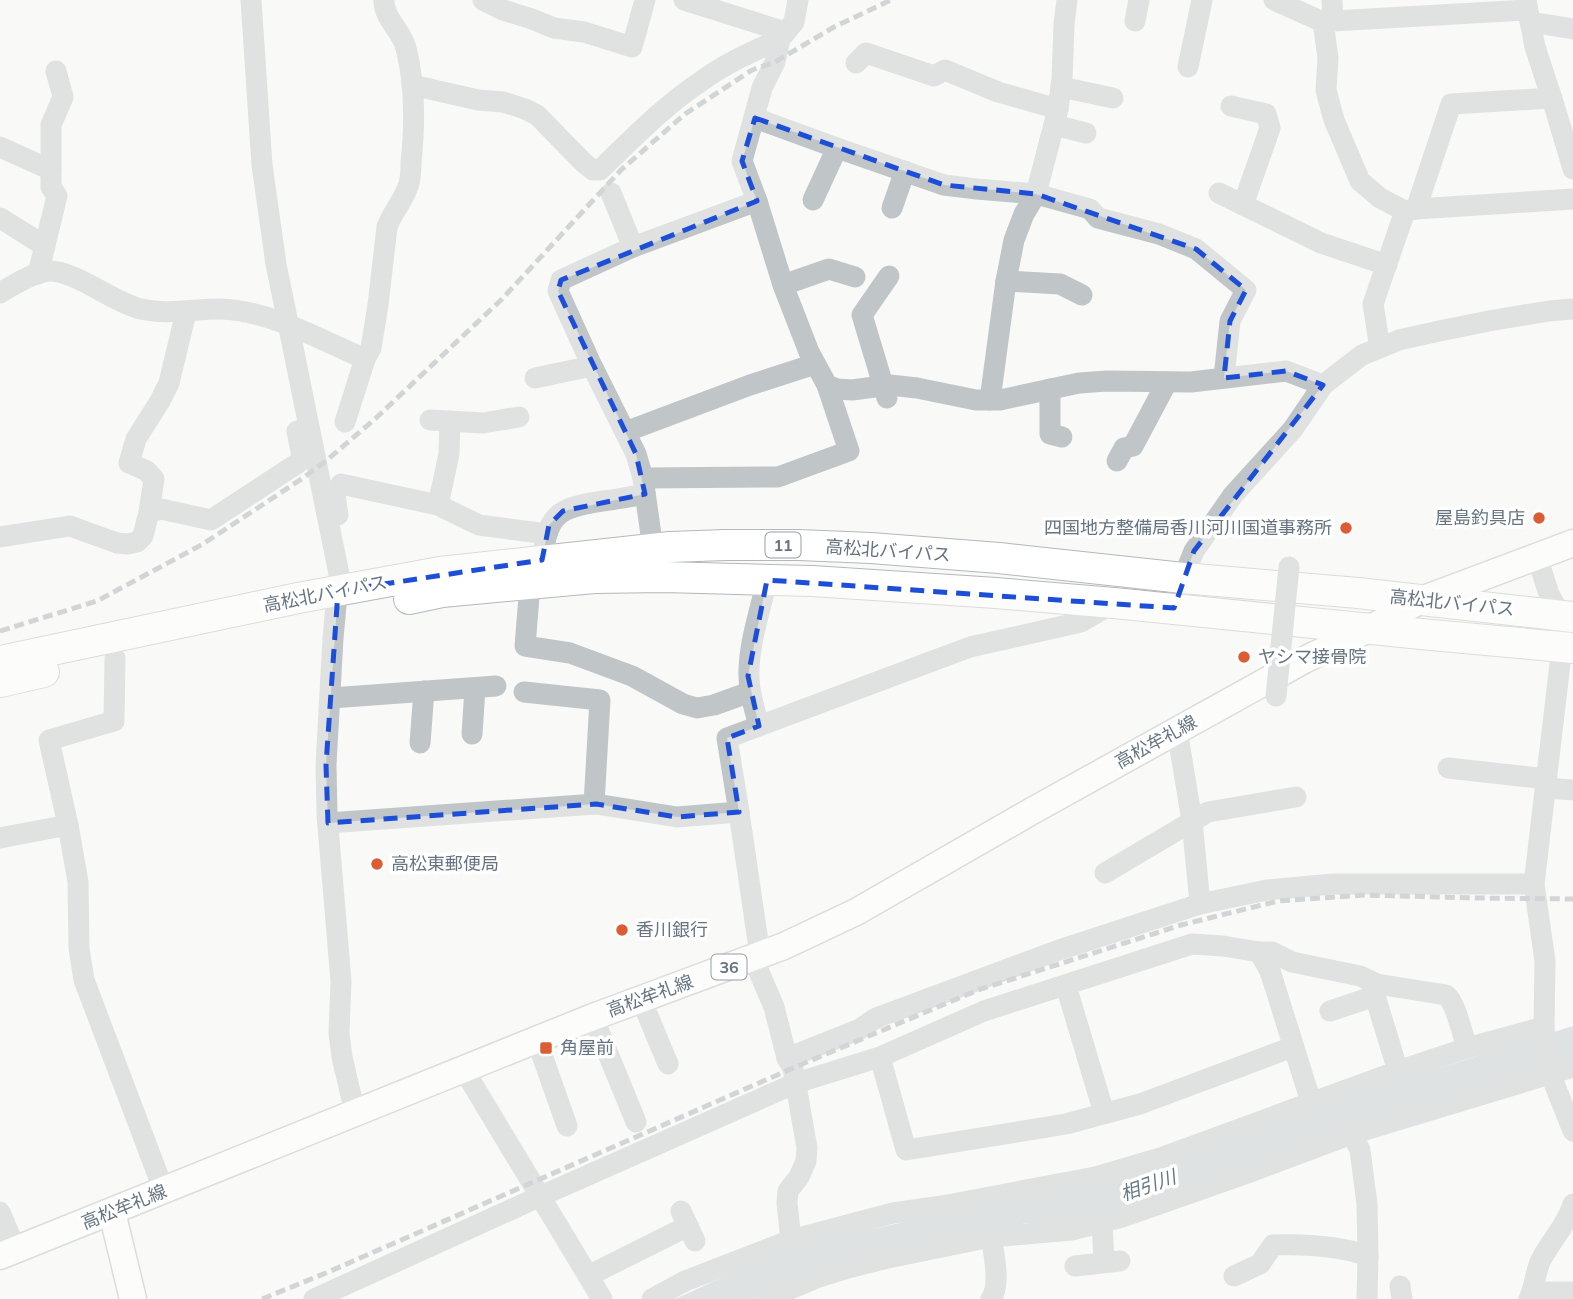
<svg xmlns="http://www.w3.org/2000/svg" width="1573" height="1299" viewBox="0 0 1573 1299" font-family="Mulish,'Noto Sans JP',sans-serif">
<rect width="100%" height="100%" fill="#f9f9f7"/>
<polygon fill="#bcc5cb" points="1573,1026 1573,1058 1154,1200 1064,1222 1034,1227 1028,1223 969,1232 805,1278 756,1299 675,1299 759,1261 795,1247 965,1208 1389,1084"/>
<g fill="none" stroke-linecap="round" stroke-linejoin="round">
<defs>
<g id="major">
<polyline points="112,1212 133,1299"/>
<polyline points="0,1256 593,1017 784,946 856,912 1032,811 1304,660 1371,628 1421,600 1573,543"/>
</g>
<g id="highway">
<polyline points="409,599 442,592 594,578 664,577 812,581 996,593 1114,603 1421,634 1573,648"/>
<polyline points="0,661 298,598 440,572 670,547 725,545 799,545 871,548 999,558 1183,578 1358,593 1573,617"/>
<polyline points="0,682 44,672"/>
</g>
</defs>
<use href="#major" stroke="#b4b9bd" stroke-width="29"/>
<use href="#highway" stroke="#b4b8bb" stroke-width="32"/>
<g stroke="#c0c5c8" stroke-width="21">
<polyline points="251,0 262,165 276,264 339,574 333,638 326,765 327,815 341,981 339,1033 342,1057 355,1113"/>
<polyline points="483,0 503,10 532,19 554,28 584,32 632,47 645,0"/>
<polyline points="684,0 785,32"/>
<polyline points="798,0 794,22 780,39 775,62 762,88 742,161 757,201 783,285 809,352 827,385 837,389 852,390 890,385 917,388 976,400 1000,400 1079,383 1107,381 1191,382 1286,371 1323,385"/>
<polyline points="1274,0 1323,22 1328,58 1326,90 1334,120 1360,181 1380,198 1405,211"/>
<polyline points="1332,0 1333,21 1527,10"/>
<polyline points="1526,0 1535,47 1554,105 1573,169"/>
<polyline points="1135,21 1139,0"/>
<polyline points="1530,22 1573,29"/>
<polyline points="856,63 866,53 934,76 945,70 998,92 1058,109"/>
<polyline points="1188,67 1202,0"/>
<path d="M412,85l66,15 25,2 22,7 12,6 47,48 9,7h7c33,-32 65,-65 103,-90 23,-17 51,-29 77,-41"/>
<polyline points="1061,87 1113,98"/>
<polyline points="1552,98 1451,104 1416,209 1573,199"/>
<polyline points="1231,106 1266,114 1270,128 1243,205"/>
<polyline points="755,118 837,148 944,185 977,189 1036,194 1090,209 1098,218 1159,234 1196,249 1246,290 1230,321 1224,378"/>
<polyline points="1054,125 1086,133"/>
<polyline points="0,147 51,170"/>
<polyline points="611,193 633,247"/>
<polyline points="1219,193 1321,243 1387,265"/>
<polyline points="813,200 837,148"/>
<polyline points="892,208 905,171"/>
<polyline points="0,218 45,246"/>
<polyline points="38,274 57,196 51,187 51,125 63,97 56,71"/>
<polyline points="1006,281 1060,284 1082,295"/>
<polyline points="783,285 829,269 855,277"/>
<path d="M0,293c13,-8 32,-20 48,-22 25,-2 66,32 93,38 27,6 53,0 79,0 49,1 101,31 145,50l-20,63"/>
<polyline points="1380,348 1373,304 1405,211 1416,209"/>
<path d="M365,359l6,-11 7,-43 9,-78c5,-14 15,-25 20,-38 4,-8 4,-19 4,-27 4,-37 4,-78 -5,-114 -4,-17 -23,-30 -22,-48"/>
<polyline points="535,378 592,366"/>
<polyline points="1050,389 1050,434 1062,437"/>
<polyline points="887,398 862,315 889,276"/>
<polyline points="990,400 1006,281 1014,240 1024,214 1036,194 1058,109 1062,79 1064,24 1067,0"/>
<polyline points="430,420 483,423 519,417"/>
<polyline points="625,432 750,385 815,364"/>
<polyline points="1117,461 1124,448 1133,446 1167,382"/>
<polyline points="643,478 778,477 849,451 827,385"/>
<polyline points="438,505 449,454 450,421"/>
<polyline points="149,512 154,479 147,471 129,463 136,439 160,401 169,383 186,312"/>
<polyline points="338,515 335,495 341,484 438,505 479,525 547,534"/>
<polyline points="0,537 70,526 117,543 128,544 137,542 143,536 149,512 161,509 211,520 298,463 302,457 297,431"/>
<path d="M544,548c5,-35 19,-40 52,-46 16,-2 33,-5 49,-8"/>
<polyline points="653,549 643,478 636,454 592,366 558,291 561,280 633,247 757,201"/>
<polyline points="1537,557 1549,594 1561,616 1562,647 1534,884 1545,961 1544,1027 1548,1068 1573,1131"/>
<polyline points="527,585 529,597 525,646 570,653 632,676 683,704 697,708 714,705 750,692"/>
<polyline points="1174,608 1183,578 1194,551 1233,495 1293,429 1323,385 1362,355 1399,340 1444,330 1494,320 1549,311 1573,309"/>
<polyline points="524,692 600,700 594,804"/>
<polyline points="331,698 496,686"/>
<path d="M759,726c-4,-16 -10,-32 -10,-49 -1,-32 11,-65 18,-97"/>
<polyline points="472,734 475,688"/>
<polyline points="420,743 424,691"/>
<polyline points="1448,768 1547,779"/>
<polyline points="1546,788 1573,790"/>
<polyline points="739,812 727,738 970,647 1081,622 1114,603"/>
<polyline points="328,823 596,804 677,817 739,812 760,955"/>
<polyline points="68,825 78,882 79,948 84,980 164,1191"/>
<polyline points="0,838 68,825 49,740 114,721 115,658"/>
<polyline points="1105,873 1208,812 1296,797"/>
<polyline points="1200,904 1267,890 1333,884 1534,884"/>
<path d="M1259,952h13l20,10 68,14 17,8 69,11c10,8 16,38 21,53"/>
<polyline points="753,958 774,1007 787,1058 793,1068 807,1148 806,1161 799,1177 788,1191 787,1203 791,1240"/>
<polyline points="1377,984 1375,996 1398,1071"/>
<polyline points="1066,986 1104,1113"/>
<polyline points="641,999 668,1064"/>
<polyline points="1330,1011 1375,996"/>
<polyline points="593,1017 636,1122"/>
<polyline points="537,1041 567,1126"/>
<polyline points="880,1057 906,1150 1066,1124 1140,1104 1293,1047"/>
<polyline points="787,1058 860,1029 876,1018 1059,950 1200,904 1192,821 1177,730"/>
<polyline points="464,1070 602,1299"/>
<polyline points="681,1211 695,1241"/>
<polyline points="0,1212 16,1250"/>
<polyline points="1102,1222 1104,1262"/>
<polyline points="1075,1266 1120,1261"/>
<polyline points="588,1276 688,1226"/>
<path d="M1234,1276l26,-12 13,-19c31,-1 65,0 95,11l-1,-52 -7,-54 -8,-16"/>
<polyline points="1400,1286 1402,1299"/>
<polyline points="1532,1292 1573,1292"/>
<polyline points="314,1299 541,1196 796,1083 880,1057 984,1011 1192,944 1223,946 1259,952 1270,971 1311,1102"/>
<polyline points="652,1299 685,1281 791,1240 893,1213 942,1206 1095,1177 1160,1158 1398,1071 1467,1048 1544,1027"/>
<polyline points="767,1299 816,1278 848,1268 888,1258 991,1237 1072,1230 1122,1217 1253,1171 1352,1134 1573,1067"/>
<path d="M991,1299c10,-14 3,-45 0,-62"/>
<polyline points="1367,1299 1368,1256"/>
<path d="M1529,1299c6,-12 6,-25 11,-37 10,-21 26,-35 33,-58"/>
</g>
<use href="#major" stroke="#fff" stroke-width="26"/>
<use href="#highway" stroke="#fff" stroke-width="30"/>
<g stroke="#a2a9ae" stroke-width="5" stroke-dasharray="10 5" stroke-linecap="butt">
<polyline points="0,631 97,601 203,544 303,478 326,461 376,418 502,299 621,170 685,114 752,70 775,62 834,27 891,0"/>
<polyline points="262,1299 326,1273 793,1068 978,990 1181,925 1278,901 1364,895 1477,898 1573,899"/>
</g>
<polyline stroke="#c0c5c8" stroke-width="21" points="1276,696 1289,567"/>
</g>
<path d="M0 0H1573V1299H0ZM755,118l189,67 92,9 160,55 50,41 -16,31 -6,57 62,-7 37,14 -129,166 -20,57 -407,-28 -19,96 11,50 -32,12 12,74 -62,5 -81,-13 -268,19 -2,-58 12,-174 204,-31 7,-35 14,-14 82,-17 -9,-40 -78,-163 3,-11 196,-79 -15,-40z" fill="#f9f9f7" fill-opacity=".55" fill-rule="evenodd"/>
<path fill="none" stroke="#1d4ed8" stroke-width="5" stroke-dasharray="14 9" stroke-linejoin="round" d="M755,118l189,67 92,9 160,55 50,41 -16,31 -6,57 62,-7 37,14 -129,166 -20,57 -407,-28 -19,96 11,50 -32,12 12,74 -62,5 -81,-13 -268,19 -2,-58 12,-174 204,-31 7,-35 14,-14 82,-17 -9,-40 -78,-163 3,-11 196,-79 -15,-40z"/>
<g fill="#dc5d33" stroke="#fff" stroke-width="2.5">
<circle cx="1539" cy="518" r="7"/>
<circle cx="1346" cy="528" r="7"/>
<circle cx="1244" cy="657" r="7"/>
<circle cx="377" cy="864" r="7"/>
<circle cx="622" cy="930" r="7"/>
<rect x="539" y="1041" width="14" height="14" rx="3.5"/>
</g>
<g text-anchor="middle" stroke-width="7" stroke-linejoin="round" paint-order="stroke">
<g fill="#fff" stroke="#939ea6" stroke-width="2">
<rect x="765.5" y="532.5" width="35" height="25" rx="5"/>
<rect x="711.5" y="954.5" width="35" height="25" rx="5"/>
</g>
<g font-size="16" font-weight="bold" fill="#657480">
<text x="783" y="551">11</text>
<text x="729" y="973">36</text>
</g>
<g font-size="18" fill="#657480" stroke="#fff" text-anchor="start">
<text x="1525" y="524" text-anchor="end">屋島釣具店</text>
<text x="1332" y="534" text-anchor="end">四国地方整備局香川河川国道事務所</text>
<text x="1258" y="663">ヤシマ接骨院</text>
<text x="391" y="870">高松東郵便局</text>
<text x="636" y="936">香川銀行</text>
<text x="560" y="1054">角屋前</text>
</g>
<g font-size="18" fill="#657480" stroke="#fff">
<text transform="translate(888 551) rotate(4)" y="6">高松北バイパス</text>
<text transform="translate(325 594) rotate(-11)" y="6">高松北バイパス</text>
<text transform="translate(1452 603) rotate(6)" y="6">高松北バイパス</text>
<text transform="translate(1156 742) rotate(-29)" y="6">高松牟礼線</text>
<text transform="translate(650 996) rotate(-20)" y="6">高松牟礼線</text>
<text transform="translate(124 1207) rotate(-22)" y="6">高松牟礼線</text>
</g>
<g font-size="19" font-style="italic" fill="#657981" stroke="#fff">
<text transform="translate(1148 1185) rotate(-19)" y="7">相引川</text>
</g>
</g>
</svg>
